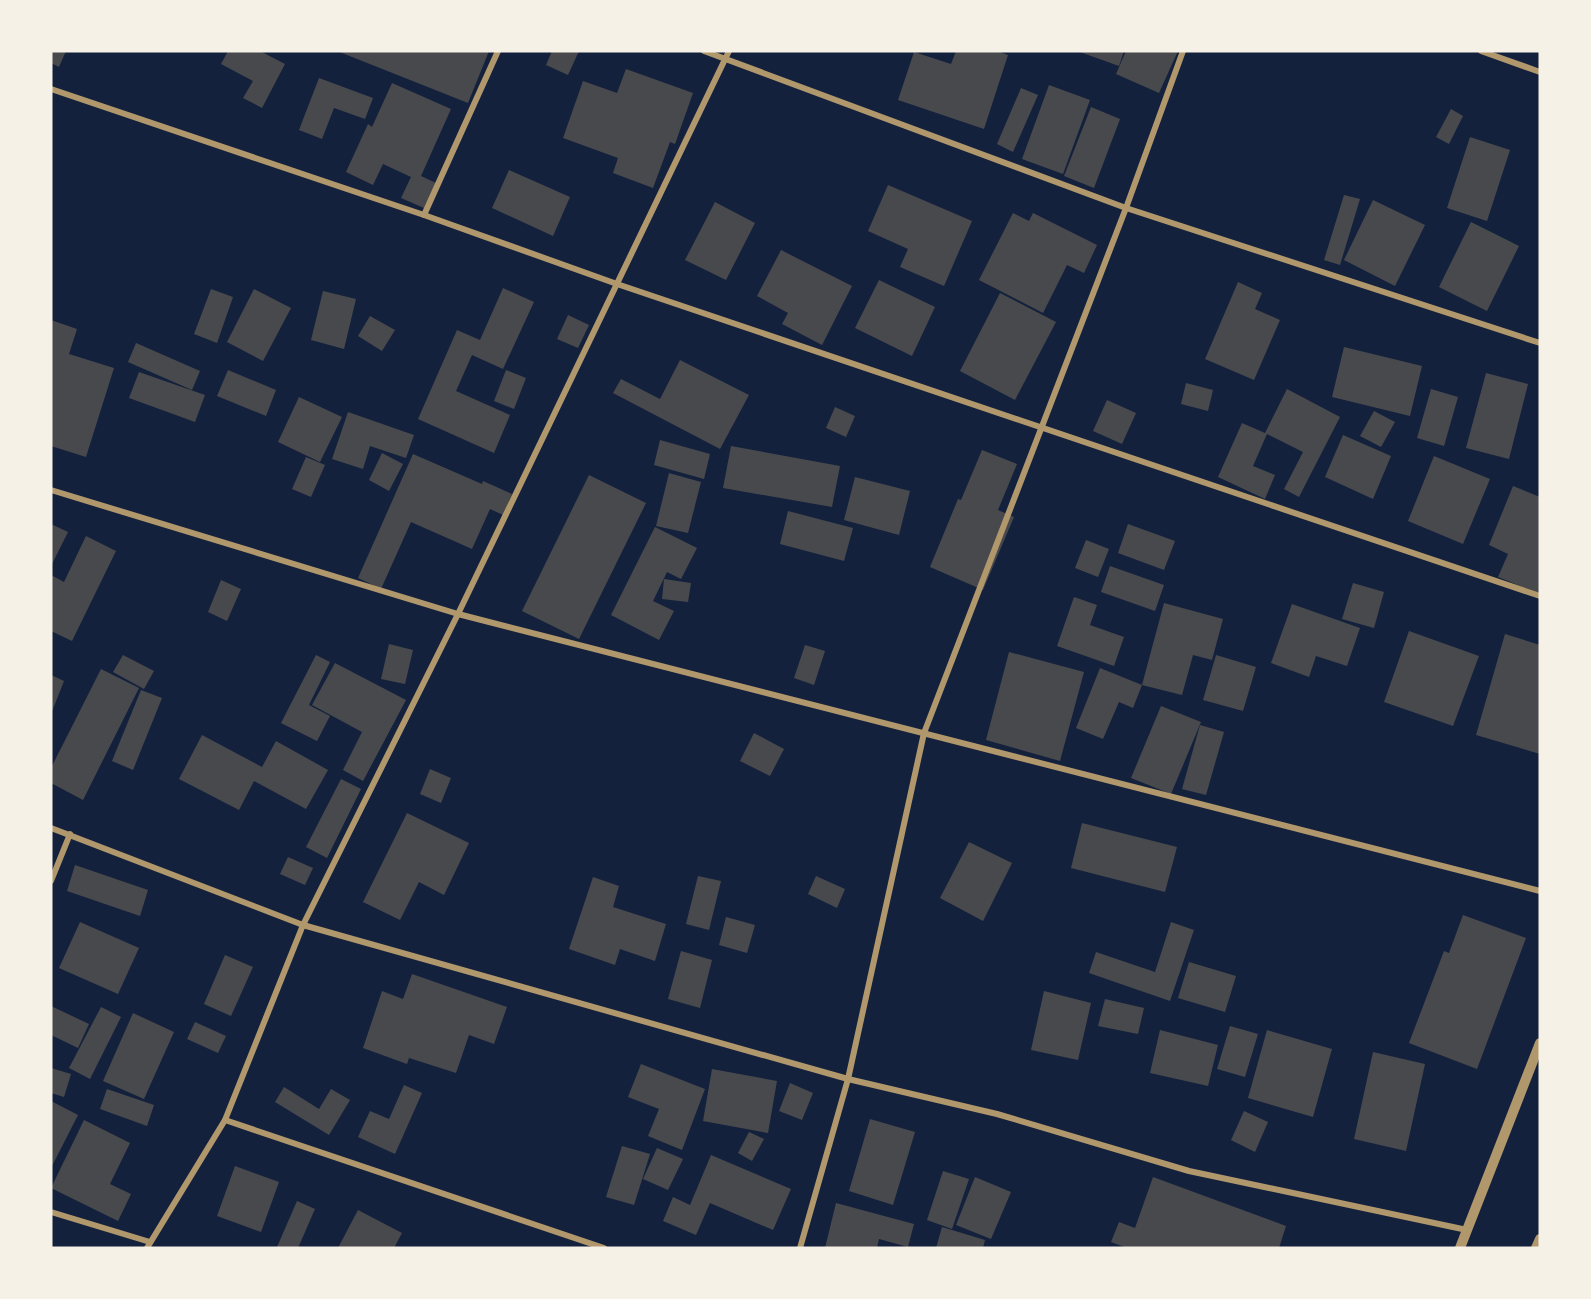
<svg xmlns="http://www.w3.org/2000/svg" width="1591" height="1299" viewBox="0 0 1591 1299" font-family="Quicksand,sans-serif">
<rect width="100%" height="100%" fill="#14213d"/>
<g fill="#48494c">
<polygon points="51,51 66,51 59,67 51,63"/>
<polygon points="228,51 260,51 285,64 262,108 243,98 253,81 221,64"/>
<polygon points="337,51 489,51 468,103"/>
<polygon points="552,51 579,51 568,75 546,65"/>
<polygon points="956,51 997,51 1008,55 984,129 898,100 914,52 951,64"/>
<polygon points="1077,51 1124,51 1119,66"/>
<polygon points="1126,51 1178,51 1159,93 1116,74"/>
<polygon points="626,69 693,93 675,144 670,142 653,188 613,173 618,158 563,138 583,81 617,93"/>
<polygon points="319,78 373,98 365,119 334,108 322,139 299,130"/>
<polygon points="392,83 451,109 421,176 436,183 424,208 401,198 411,177 383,164 373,185 346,172 368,124 372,127"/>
<polygon points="1049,85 1090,100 1063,174 1022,159"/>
<polygon points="1021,88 1038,95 1013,152 997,144"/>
<polygon points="1091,107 1120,119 1094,188 1064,176"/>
<polygon points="1451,109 1463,116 1449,144 1436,137"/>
<polygon points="1470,137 1510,150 1487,221 1447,208"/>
<polygon points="509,170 570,197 553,236 492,208"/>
<polygon points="888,185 972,221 944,286 900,267 908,249 868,231"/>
<polygon points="1344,195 1360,199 1340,265 1324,260"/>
<polygon points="1373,200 1425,225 1395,286 1344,260"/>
<polygon points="715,202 755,223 726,280 685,260"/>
<polygon points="1013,213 1029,221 1033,213 1097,245 1084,273 1067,265 1043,313 979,280"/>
<polygon points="1471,222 1519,246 1487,311 1439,287"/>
<polygon points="781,250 852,286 822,345 782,324 788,313 757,296"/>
<polygon points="879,280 935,307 912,356 855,328"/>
<polygon points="1238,282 1262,293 1255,309 1280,320 1254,380 1205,359"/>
<polygon points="503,288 534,302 503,369 472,355 456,391 510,415 494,453 418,419 457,330 480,340"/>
<polygon points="211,289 233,297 217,343 194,334"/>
<polygon points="254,289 291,308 263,361 227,342"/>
<polygon points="323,291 356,299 344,349 311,340"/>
<polygon points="1000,293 1056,322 1015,400 960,371"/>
<polygon points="568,315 589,325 578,348 557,339"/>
<polygon points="370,316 395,330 382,351 358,336"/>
<polygon points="51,320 77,329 69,354 114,368 86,457 51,446"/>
<polygon points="136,343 200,371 192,390 128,362"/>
<polygon points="1344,347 1422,366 1410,416 1332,397"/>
<polygon points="680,360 749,395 720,449 613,393 621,379 660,399"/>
<polygon points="228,370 276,390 266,416 217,396"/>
<polygon points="506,370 526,378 514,409 494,401"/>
<polygon points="139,372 205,395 195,422 129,398"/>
<polygon points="1486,373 1528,384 1509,459 1466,448"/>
<polygon points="1186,383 1213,390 1208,411 1181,404"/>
<polygon points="1287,389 1340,417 1299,497 1284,489 1303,452 1267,434 1253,466 1275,475 1265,499 1218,477 1242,423 1265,433"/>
<polygon points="1431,389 1458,397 1444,446 1417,438"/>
<polygon points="299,397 342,417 320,462 278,442"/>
<polygon points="1107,400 1136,413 1122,444 1093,431"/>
<polygon points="835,407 855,416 846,437 826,428"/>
<polygon points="1374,411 1395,422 1381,447 1360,436"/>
<polygon points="348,412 414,435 406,458 370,446 363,469 332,459"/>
<polygon points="1343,435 1391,456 1373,499 1325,477"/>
<polygon points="660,440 710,454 704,479 654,465"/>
<polygon points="731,446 840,466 832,507 723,488"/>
<polygon points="982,450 1017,464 998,510 1014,517 983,590 930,567 958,499 961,500"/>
<polygon points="382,453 403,464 389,491 369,480"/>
<polygon points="413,454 482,484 483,481 512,494 503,515 490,509 472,549 411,522 381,589 358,578"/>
<polygon points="1434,456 1490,479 1463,544 1408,521"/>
<polygon points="306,457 325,465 311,497 292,489"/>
<polygon points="669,473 701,482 688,533 656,526"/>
<polygon points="589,475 646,503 579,639 522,611"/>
<polygon points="855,477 910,491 899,535 844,520"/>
<polygon points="1513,486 1540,497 1540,594 1498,577 1508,554 1489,545"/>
<polygon points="788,511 853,528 844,561 780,544"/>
<polygon points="51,524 68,532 51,566"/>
<polygon points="1128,524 1175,541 1164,570 1118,553"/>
<polygon points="655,527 697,548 681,579 667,572 653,601 674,611 659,640 611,615"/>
<polygon points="86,536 116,551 72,641 51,631 51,575 64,582"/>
<polygon points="1086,540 1109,549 1098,577 1075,568"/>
<polygon points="1110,566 1164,585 1155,611 1101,592"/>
<polygon points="664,579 691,583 688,602 662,599"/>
<polygon points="221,580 241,589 227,621 208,612"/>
<polygon points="1353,583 1384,592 1374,628 1342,619"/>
<polygon points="1074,597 1097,605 1090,625 1124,637 1114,666 1057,646"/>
<polygon points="1164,603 1223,619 1212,660 1193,655 1182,695 1142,685"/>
<polygon points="1292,604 1360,628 1347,666 1316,656 1309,677 1271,663"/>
<polygon points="1409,631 1479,656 1453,726 1384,702"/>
<polygon points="1505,634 1540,645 1540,754 1476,735"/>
<polygon points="389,644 413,650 405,684 381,679"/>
<polygon points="805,645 825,651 814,685 794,678"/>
<polygon points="1009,652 1084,672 1060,761 986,740"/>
<polygon points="123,655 154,671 144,689 113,672"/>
<polygon points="316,655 330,662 309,705 330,716 317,741 281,723"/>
<polygon points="1216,655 1256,667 1243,711 1203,700"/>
<polygon points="335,663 406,700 363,781 343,770 362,732 312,705"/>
<polygon points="1100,668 1142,685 1133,708 1119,702 1103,739 1076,728"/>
<polygon points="101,669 139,688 83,800 51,783 51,768"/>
<polygon points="51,675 64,681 51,714"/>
<polygon points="141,690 162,698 133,770 112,761"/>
<polygon points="1161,706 1201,722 1171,794 1131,778"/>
<polygon points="1200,725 1224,732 1206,795 1182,789"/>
<polygon points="754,733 784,749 770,776 740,761"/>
<polygon points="202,735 262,767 276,741 328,770 306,809 254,781 239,810 179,779"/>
<polygon points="430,769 451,778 441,803 420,794"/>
<polygon points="341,779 361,789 327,858 306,847"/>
<polygon points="407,813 469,843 444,895 419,882 400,920 363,902"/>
<polygon points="1082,823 1177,847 1165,892 1071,868"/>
<polygon points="969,842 1012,863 983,921 940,898"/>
<polygon points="288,857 313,868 305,885 280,874"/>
<polygon points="75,865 148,890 140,916 67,891"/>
<polygon points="698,876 721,881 709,930 686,924"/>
<polygon points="816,876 845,889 837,908 808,894"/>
<polygon points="593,877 619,886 613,907 666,924 655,961 620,949 615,965 569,949"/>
<polygon points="1463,915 1526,938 1477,1069 1409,1043 1444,951 1449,953"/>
<polygon points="726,917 755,925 747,953 719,945"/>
<polygon points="80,922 139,948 118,994 59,968"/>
<polygon points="1171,922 1194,930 1170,1001 1089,973 1096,952 1155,972"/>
<polygon points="681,951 712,960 700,1008 668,999"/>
<polygon points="225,955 253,967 231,1016 204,1004"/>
<polygon points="1189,962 1236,976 1225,1012 1178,998"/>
<polygon points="412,974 507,1007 494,1044 469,1035 456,1073 409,1058 407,1064 363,1048 382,991 403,999"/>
<polygon points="1044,991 1091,1003 1078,1060 1031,1050"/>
<polygon points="1105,999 1144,1008 1138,1034 1098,1026"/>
<polygon points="51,1006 89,1024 78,1048 51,1035"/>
<polygon points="101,1007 121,1017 90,1079 69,1068"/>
<polygon points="133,1013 174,1032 144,1099 103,1081"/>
<polygon points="195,1022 226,1036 218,1053 187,1039"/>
<polygon points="1230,1026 1258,1034 1245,1077 1217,1069"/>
<polygon points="1160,1030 1218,1045 1208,1086 1150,1073"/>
<polygon points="1267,1030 1332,1049 1313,1117 1248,1098"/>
<polygon points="1373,1052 1425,1064 1406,1151 1354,1139"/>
<polygon points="641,1064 705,1089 682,1150 648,1136 659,1109 628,1097"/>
<polygon points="51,1068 71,1074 64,1097 51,1093"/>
<polygon points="712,1069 777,1081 768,1133 703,1121"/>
<polygon points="790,1083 813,1093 802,1120 779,1111"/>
<polygon points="404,1085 422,1093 395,1154 358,1137 370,1111 389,1119"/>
<polygon points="284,1087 319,1109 331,1089 350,1100 329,1135 275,1102"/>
<polygon points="107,1089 154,1105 147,1126 100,1109"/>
<polygon points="51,1101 78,1115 51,1168"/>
<polygon points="1244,1111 1268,1122 1255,1152 1231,1140"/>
<polygon points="870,1119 915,1132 893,1205 849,1191"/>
<polygon points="84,1120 130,1143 110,1184 131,1194 118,1221 51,1188"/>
<polygon points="749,1132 764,1139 752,1161 738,1153"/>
<polygon points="622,1146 650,1154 634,1205 606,1197"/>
<polygon points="657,1148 683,1159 668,1190 643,1179"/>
<polygon points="711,1155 791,1189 773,1230 710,1203 696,1235 663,1221 673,1197 690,1205"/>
<polygon points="235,1166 279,1182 261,1232 217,1216"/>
<polygon points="943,1171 969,1179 952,1229 927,1220"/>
<polygon points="975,1177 1011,1192 991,1239 956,1225"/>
<polygon points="1153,1177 1286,1226 1279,1248 1127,1248 1111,1242 1119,1222 1135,1228"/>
<polygon points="297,1201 315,1209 298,1248 279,1248 277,1247"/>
<polygon points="836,1203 914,1224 908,1247 879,1239 877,1248 825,1248"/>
<polygon points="358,1210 402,1233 394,1248 338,1248"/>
<polygon points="942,1227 985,1240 983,1248 936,1248"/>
</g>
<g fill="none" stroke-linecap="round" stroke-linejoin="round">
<g stroke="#b1986c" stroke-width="6">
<polyline points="704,51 1126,208 1540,343"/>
<polyline points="1481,51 1540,72"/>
<polyline points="51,89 424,215 617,284 1540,596"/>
<polyline points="424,215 498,51"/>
<polyline points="51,490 458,614 1540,891"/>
<polyline points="51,828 303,925 848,1079 997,1114 1189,1171 1467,1230"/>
<polyline points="51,881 70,834"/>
<polyline points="225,1120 604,1248"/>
<polyline points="51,1212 150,1242"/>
<polyline points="147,1248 225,1120 303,925 458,614 729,51"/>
<polyline points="800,1248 848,1079 924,733 1126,208 1183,51"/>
</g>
<g stroke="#b1986c" stroke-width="10">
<polyline points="1460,1248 1540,1043"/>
<polyline points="1536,1248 1540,1239"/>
</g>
</g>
<rect width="1591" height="1299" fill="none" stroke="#f6f1e7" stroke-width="105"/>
</svg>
